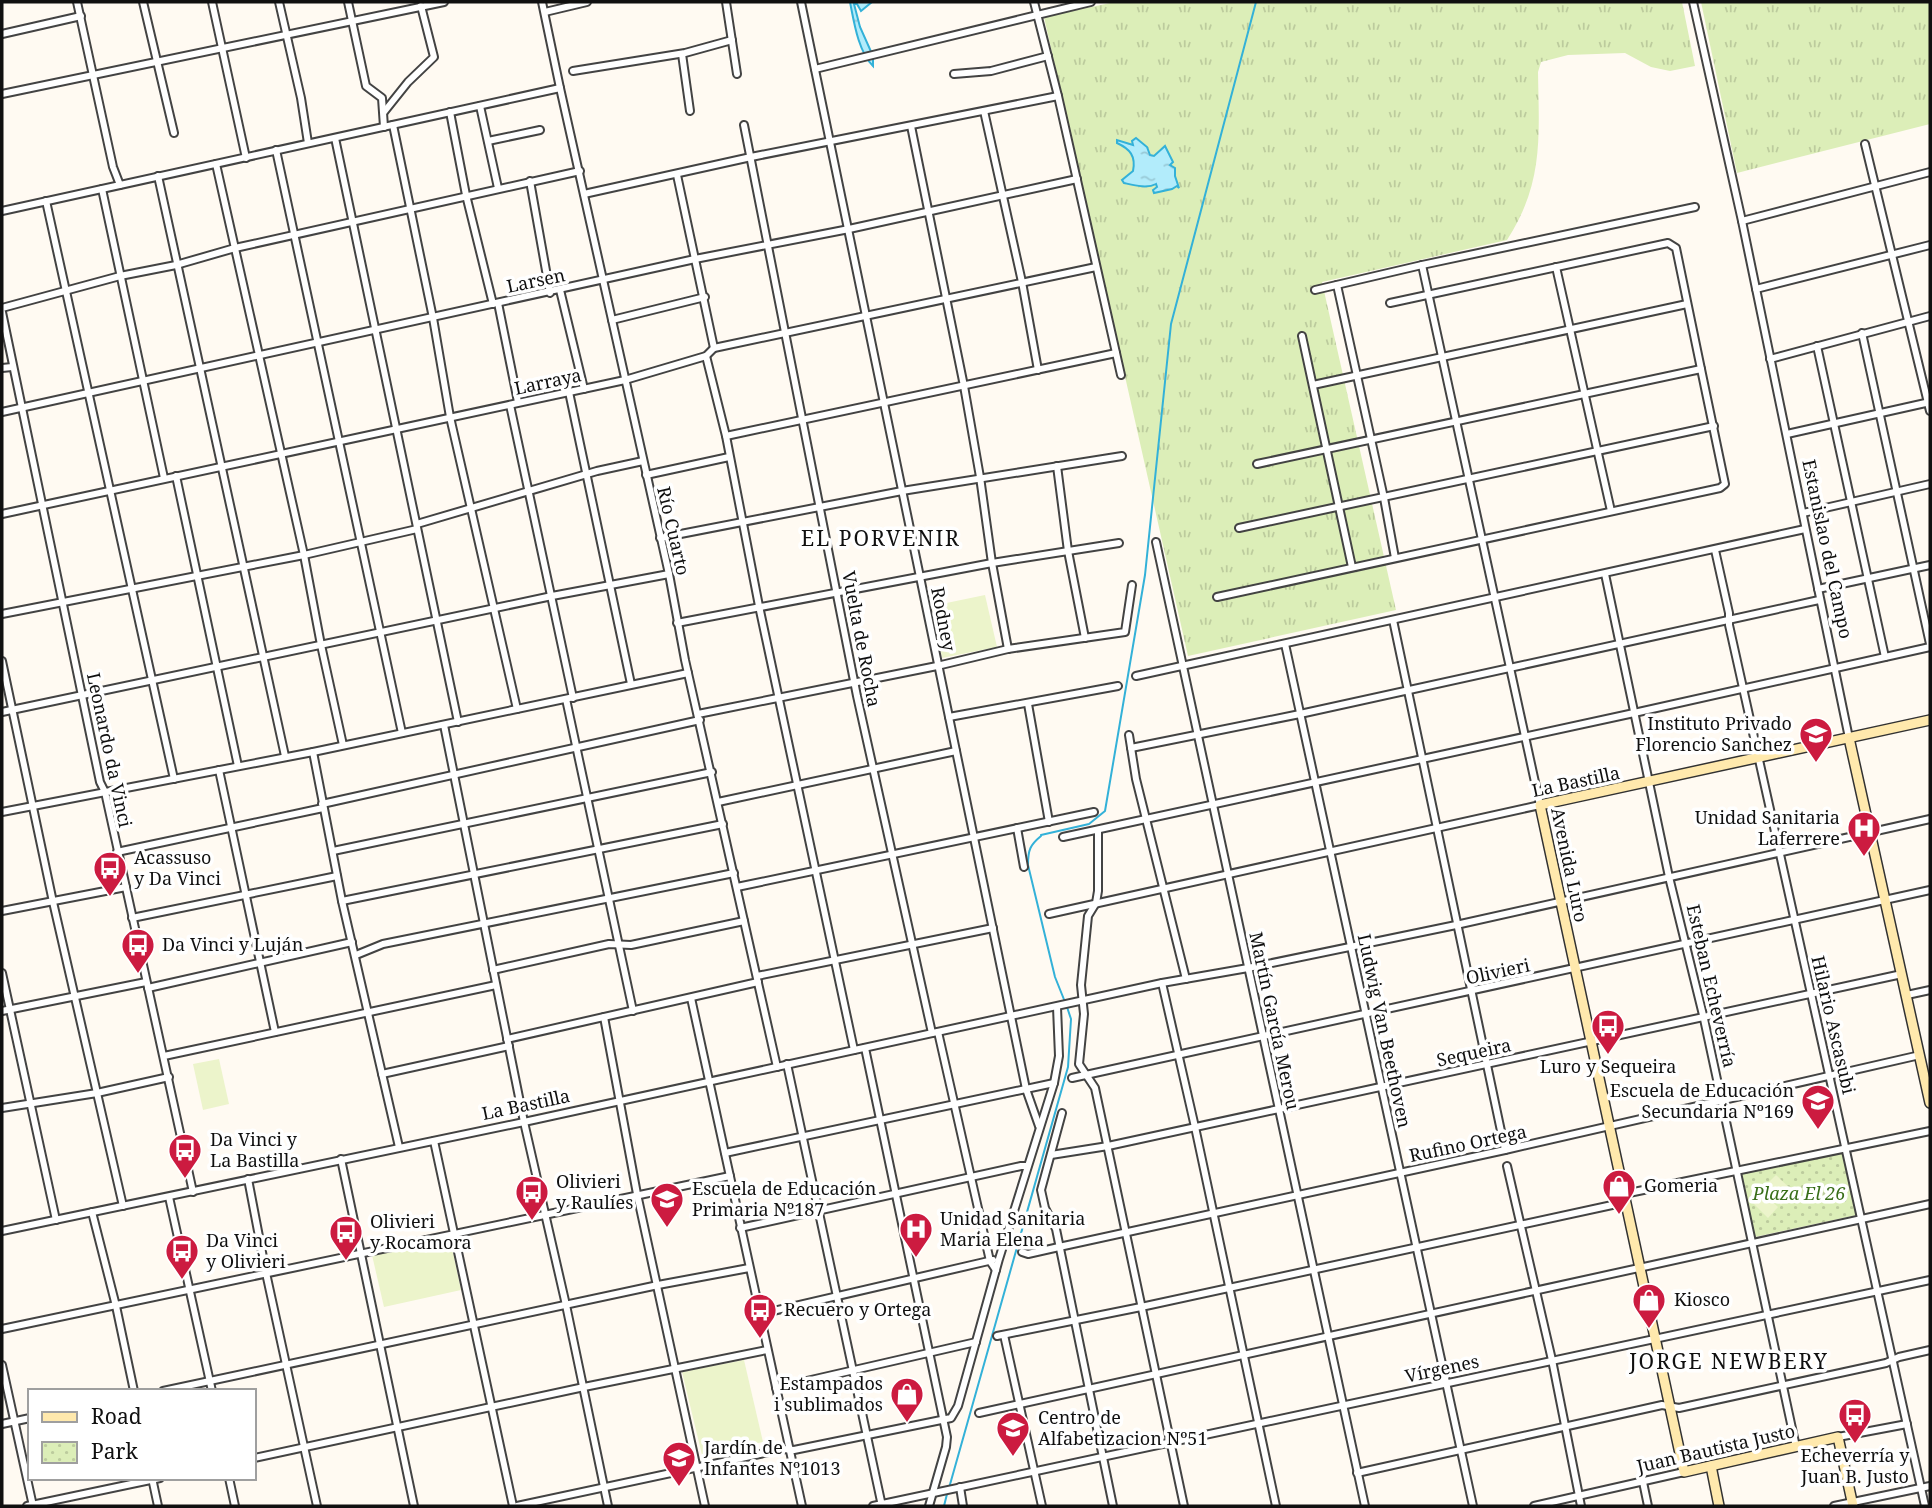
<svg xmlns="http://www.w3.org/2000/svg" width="1932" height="1508" viewBox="0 0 1932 1508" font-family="'Noto Serif',serif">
<defs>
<pattern id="grass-tufts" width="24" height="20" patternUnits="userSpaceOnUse" patternTransform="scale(1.75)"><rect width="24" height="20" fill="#dceeb8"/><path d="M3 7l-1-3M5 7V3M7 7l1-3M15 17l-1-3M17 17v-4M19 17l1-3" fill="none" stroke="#bccb9d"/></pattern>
<pattern id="park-dots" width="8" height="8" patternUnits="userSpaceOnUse" patternTransform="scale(1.75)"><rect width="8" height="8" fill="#dceeb8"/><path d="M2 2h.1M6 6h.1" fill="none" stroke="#bccb9d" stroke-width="1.8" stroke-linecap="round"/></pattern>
<pattern id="water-ripples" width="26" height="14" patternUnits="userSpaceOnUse" patternTransform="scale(1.75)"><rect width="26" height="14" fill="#b2ecfb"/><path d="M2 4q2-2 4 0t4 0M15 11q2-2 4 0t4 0" fill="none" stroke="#98c9d6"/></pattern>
</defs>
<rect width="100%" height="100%" fill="#fffaf2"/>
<g fill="url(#grass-tufts)">
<path d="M1115,2h567l13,64 -25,5 -19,-4 -26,-14 -57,2 -27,7 -3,10c1,64 6,111 -31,168l-185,42 74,328 -208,46 -144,-639z"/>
<polygon points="1701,2 1930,2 1930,124 1737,173"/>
</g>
<polygon fill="url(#park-dots)" points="1843,1151 1857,1215 1755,1237 1741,1173"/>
<g fill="#ecf4cb">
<polygon points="985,595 997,647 942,658 932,606"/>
<polygon points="219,1059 229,1104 203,1110 193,1064"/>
<polygon points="1776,1175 1794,1192 1781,1205 1763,1188"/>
<polygon points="1760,1190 1778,1207 1768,1218 1750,1200"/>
<polygon points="450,1239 461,1290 384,1307 372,1255"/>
<polygon points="744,1360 763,1442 702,1455 682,1372"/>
</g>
<g fill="url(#water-ripples)" stroke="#33b1d8" stroke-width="2">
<path d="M850,2h22l-11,9 -4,-7h-3l6,23 13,29v10c-15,-15 -19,-44 -23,-64z"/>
<path d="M1136,138l11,9 3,8 4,1 11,-10 8,16 -3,3 5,3v8l4,12 -2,-2 -5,3 -18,4 -1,-3 4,-3 -1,-3c-9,5 -23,1 -32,-1l-2,-3 11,-9c3,-15 -3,-22 -16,-28v-3l16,5 -1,-4z"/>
</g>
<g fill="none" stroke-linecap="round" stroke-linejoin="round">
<g stroke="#33b1d8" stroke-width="2">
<polyline points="1041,835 1089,824 1105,811 1145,575 1171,324 1256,2"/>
<path d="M1041,836c-11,9 -13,14 -13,29l27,112 10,25"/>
<polyline points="949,1488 1068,1067 1071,1019 1067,1007"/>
<polyline points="944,1506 947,1494"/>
</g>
<defs>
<g id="street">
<polyline points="77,2 113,167 120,185"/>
<polyline points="143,2 174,133"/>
<polyline points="212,2 246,158"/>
<polyline points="279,2 301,98 308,143"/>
<polyline points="348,2 366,86 382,98 384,127"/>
<polyline points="542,2 560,88 669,574 685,660 777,1067"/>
<polyline points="726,2 737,74"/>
<polyline points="801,2 1026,1089 1039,1126"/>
<polyline points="1034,2 1058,96 1121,375"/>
<polyline points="1693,2 1742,221 1849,738"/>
<polyline points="545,12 587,2"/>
<polyline points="2,34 81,16"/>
<polyline points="682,54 690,111"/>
<polyline points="815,69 1091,2"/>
<polyline points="573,71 685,53 732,40"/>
<polyline points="954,74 991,71 1048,56"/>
<polyline points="2,94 444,2"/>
<polyline points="480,106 498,188"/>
<polyline points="984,111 1022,282 1038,370"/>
<polyline points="384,112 408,82 434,57 421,6"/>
<polyline points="450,112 466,195 493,304"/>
<polyline points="393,125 433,318 450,417 517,709"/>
<polyline points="744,125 857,696 932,1033"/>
<polyline points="911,126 964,386 980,477 992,563 1008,649"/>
<polyline points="335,138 458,722"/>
<polyline points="488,141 540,130"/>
<polyline points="1865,144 1930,411"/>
<polyline points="276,150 402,733"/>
<polyline points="216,164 304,555 321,645 343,745"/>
<polyline points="677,175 714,348"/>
<polyline points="158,176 285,756"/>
<polyline points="530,181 550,293"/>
<polyline points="102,189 164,478"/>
<polyline points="584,194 751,157 1058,96"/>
<polyline points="46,201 174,779"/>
<polyline points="2,211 560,88"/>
<polyline points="1742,221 1930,172"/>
<polyline points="1556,267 1611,511"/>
<polyline points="1337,285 1384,498 1395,558"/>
<polyline points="1756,289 1930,245"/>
<polyline points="560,290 584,389"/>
<polyline points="1315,290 1422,265 1695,207"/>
<polyline points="498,303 518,402"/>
<polyline points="1390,303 1668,243 1676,248 1701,369"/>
<polyline points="2,308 120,276 176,265 235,248 580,171"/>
<polyline points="2,312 100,782 105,792 193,1192"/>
<polyline points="612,320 705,297"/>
<polyline points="1862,333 1930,644"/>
<polyline points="1302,336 1352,567"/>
<polyline points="1817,346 1885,657"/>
<polyline points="706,356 726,436 759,606 854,1050"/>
<polyline points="1770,359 1930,316"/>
<polyline points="2,368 12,367"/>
<polyline points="1313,385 1687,304"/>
<polyline points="569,392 631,684"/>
<polyline points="510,405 573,698"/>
<polyline points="2,412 695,259 849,229 1077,179"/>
<polyline points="1787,434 1930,402"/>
<polyline points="726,436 1116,353"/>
<polyline points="1057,466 1068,551 1085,638"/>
<polyline points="646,475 729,457"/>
<polyline points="176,476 238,766"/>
<polyline points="1803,513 1930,484"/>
<polyline points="2,514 625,380 706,356 714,348 1096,267"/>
<polyline points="417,524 597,471 643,461"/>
<polyline points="1239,528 1714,426"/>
<polyline points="660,538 902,491 1122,456"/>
<polyline points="1156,542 1365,1506"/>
<polyline points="1715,550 1729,613 1729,625 1925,1506"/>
<polyline points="1605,574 1669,877 1704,1019 1796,1447"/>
<polyline points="1818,589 1930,565"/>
<polyline points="1217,597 1720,488 1725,484 1701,369 1257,464"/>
<polyline points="2,614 304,555 417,529"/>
<polyline points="1393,620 1505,1150"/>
<polyline points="677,623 992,563 1119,543"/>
<polyline points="1285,644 1473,1506"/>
<polyline points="2,661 53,902 123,1206"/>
<polyline points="1136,676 1805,529"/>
<polyline points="566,699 633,1011"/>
<polyline points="1028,704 1049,822"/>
<polyline points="2,712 552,596 669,574"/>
<polyline points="698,714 937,666 1008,649 1125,632 1132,585"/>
<polyline points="949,717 1118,686"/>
<polyline points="444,725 524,1122 566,1305 608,1506"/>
<polyline points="1129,735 1136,779 1186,979"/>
<polyline points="1131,748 1300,714 1819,600"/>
<polyline points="313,752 342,901 399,1147"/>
<polyline points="219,770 275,1032"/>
<polyline points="718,802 956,751"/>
<polyline points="322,804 700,720"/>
<polyline points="2,812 313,752 688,673"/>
<polyline points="1017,828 1024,867"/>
<polyline points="1098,830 1098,891 1096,903 1088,916 1081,985 1084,1014 1079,1064 1095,1088 1184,1506"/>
<polyline points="1063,837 1634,713 1930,647"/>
<polyline points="333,851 712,772"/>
<polyline points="117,852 323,808"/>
<polyline points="737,887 1094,812"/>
<polyline points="342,901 723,824"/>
<polyline points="2,911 126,887"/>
<polyline points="1049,914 1540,805 1422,265"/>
<polyline points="132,918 337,876"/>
<polyline points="356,955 383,944 734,873"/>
<polyline points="493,970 609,944 631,945 744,921"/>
<polyline points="2,973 56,1220"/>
<polyline points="757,976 993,928"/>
<polyline points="1162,983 1195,1127 1276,1506"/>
<polyline points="148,988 352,942"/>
<polyline points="1907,995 1930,990"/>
<polyline points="691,998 802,1506"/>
<polyline points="2,1011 146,982"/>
<polyline points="604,1017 637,1194 705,1506"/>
<polyline points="938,1032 990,1261 996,1270"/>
<polyline points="507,1039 758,982"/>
<polyline points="865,1048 947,1437 946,1447 929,1506"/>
<polyline points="164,1056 496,985"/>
<polyline points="787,1064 882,1506"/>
<polyline points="382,1074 509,1046"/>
<polyline points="1072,1078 1930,890"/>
<polyline points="2,1108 97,1093 169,1077"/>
<polyline points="1062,1113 1041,1190 1045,1208 1056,1229 1113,1506"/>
<polyline points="434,1141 513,1506"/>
<polyline points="725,1153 1054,1083"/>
<polyline points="1051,1155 1108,1146 1902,974"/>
<polyline points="341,1159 414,1506"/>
<polyline points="1507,1166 1552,1360 1581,1506"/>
<polyline points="248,1179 266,1273 317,1506"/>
<polyline points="1624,1194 1930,1131"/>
<polyline points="169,1197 212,1391"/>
<polyline points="92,1212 116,1306 134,1391"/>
<polyline points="740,1228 1021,1166 1027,1166"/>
<polyline points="2,1231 524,1122 1162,983 1248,968 1456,925 1930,819"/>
<polyline points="1022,1252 1028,1254 1059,1247 1505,1150 1920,1055"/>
<polyline points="760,1314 993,1260"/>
<polyline points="2,1329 730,1176"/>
<polyline points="1004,1335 1042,1506"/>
<polyline points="997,1336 1141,1307 1626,1202"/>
<polyline points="2,1365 33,1506"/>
<polyline points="776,1388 976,1342"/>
<polyline points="163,1391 658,1285 749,1268"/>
<polyline points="979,1413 1930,1204"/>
<polyline points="2,1424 30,1418"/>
<polyline points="1838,1437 1907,1424"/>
<polyline points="254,1458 584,1387 767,1350"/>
<polyline points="1357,1473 1662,1405 1679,1408 1886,1363 1899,1357 1930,1350"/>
<polyline points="152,1478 158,1506"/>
<polyline points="229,1478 235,1506"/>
<polyline points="1643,1482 1648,1506"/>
<polyline points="960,1487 963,1506"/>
<polyline points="27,1506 160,1478"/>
<polyline points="517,1506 783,1449 794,1450 951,1418 958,1406 999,1259 1054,1083 1059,1056 1057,1007"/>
<polyline points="873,1506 1930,1280"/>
<polyline points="1534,1506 1684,1472"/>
<polyline points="1834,1506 1930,1486"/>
</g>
<g id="secondary">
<polyline points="1849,738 1930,1103"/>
<polyline points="1711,1466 1719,1506"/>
<polyline points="1853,1506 1838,1437 1684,1472 1540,805 1930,720"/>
</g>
</defs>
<use href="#street" stroke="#434343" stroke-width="10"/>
<use href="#secondary" stroke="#323232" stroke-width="12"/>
<use href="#street" stroke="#fff" stroke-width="6"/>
<use href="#secondary" stroke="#ffe9ad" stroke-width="9"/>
</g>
<defs>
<symbol id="school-pin" viewBox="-11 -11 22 30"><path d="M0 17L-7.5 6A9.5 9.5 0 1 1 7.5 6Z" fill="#cc1b40" stroke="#fff"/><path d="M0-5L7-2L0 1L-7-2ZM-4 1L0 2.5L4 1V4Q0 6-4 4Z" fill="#fff"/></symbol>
<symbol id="hospital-pin" viewBox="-11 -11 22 30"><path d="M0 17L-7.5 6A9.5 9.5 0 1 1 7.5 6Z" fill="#cc1b40" stroke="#fff"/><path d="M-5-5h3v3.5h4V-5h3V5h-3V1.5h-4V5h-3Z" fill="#fff"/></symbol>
<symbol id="bus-pin" viewBox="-11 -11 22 30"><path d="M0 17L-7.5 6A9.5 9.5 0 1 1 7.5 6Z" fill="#cc1b40" stroke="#fff"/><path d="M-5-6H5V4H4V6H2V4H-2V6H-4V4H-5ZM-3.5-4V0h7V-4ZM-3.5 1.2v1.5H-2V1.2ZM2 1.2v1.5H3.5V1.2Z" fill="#fff"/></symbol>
<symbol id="shop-pin" viewBox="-11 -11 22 30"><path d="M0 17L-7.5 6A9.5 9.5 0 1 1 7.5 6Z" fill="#cc1b40" stroke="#fff"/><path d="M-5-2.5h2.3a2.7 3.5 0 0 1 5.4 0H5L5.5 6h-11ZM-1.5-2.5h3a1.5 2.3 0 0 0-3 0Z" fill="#fff"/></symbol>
</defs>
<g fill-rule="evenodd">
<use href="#school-pin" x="1797" y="715" width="38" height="52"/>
<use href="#hospital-pin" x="1845" y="809" width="38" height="52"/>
<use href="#bus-pin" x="91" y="849" width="38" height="52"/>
<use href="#bus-pin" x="119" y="926" width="38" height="52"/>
<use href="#bus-pin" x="1589" y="1007" width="38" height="52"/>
<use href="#school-pin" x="1799" y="1082" width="38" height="52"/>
<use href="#bus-pin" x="166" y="1131" width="38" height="52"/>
<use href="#shop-pin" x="1600" y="1167" width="38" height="52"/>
<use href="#bus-pin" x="513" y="1173" width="38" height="52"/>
<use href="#school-pin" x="648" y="1180" width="38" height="52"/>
<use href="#hospital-pin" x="897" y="1210" width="38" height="52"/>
<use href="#bus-pin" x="327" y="1213" width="38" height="52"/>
<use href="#bus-pin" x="163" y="1232" width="38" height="52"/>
<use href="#shop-pin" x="1630" y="1281" width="38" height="52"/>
<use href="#bus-pin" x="741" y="1291" width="38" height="52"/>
<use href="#shop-pin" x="888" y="1375" width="38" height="52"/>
<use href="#bus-pin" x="1836" y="1396" width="38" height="52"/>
<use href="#school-pin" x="994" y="1409" width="38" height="52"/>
<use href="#school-pin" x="660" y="1439" width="38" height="52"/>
</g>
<g text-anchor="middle" stroke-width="7" stroke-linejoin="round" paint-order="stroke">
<g font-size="18" fill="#101010" stroke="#fff">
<text transform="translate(536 281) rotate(-12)" y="6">Larsen</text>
<text transform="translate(548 382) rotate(-12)" y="6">Larraya</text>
<text transform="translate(673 531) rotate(77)" y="6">Río Cuarto</text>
<text transform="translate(1827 549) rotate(78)" y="6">Estanislao del Campo</text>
<text transform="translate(943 619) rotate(79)" y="6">Rodney</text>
<text transform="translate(861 639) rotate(79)" y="6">Vuelta de Rocha</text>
<text transform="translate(109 750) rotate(78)" y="6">Leonardo da Vinci</text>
<text transform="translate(1576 782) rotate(-12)" y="6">La Bastilla</text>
<text transform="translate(1569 865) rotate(78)" y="6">Avenida Luro</text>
<text transform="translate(1498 972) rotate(-12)" y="6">Olivieri</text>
<text transform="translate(1711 986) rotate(77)" y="6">Esteban Echeverría</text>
<text transform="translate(1274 1021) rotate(78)" y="6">Martín García Merou</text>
<text transform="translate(1833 1025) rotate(77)" y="6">Hilario Ascasubi</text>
<text transform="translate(1384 1031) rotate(78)" y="6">Ludwig Van Beethoven</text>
<text transform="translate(1474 1053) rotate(-12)" y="6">Sequeira</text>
<text transform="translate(526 1105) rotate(-12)" y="6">La Bastilla</text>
<text transform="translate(1468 1144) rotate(-12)" y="6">Rufino Ortega</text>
<text transform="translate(1442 1369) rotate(-12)" y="6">Vírgenes</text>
<text transform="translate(1716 1449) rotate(-13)" y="6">Juan Bautista Justo</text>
</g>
<g font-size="18" fill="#101010" stroke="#fff" text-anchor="start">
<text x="1792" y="730" text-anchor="end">Instituto Privado<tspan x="1792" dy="21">Florencio Sanchez</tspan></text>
<text x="1840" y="824" text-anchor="end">Unidad Sanitaria<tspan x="1840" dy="21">Laferrere</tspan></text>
<text x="134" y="864">Acassuso<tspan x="134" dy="21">y Da Vinci</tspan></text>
<text x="162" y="951">Da Vinci y Luján</text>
<text x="1608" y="1073" text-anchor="middle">Luro y Sequeira</text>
<text x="1794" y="1097" text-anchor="end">Escuela de Educación<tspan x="1794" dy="21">Secundaria Nº169</tspan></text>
<text x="210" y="1146">Da Vinci y<tspan x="210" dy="21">La Bastilla</tspan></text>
<text x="556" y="1188">Olivieri<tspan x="556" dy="21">y Raulíes</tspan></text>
<text x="1644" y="1192">Gomeria</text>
<text x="692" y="1195">Escuela de Educación<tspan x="692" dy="21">Primaria Nº187</tspan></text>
<text x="940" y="1225">Unidad Sanitaria<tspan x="940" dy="21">Maria Elena</tspan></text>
<text x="370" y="1228">Olivieri<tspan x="370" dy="21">y Rocamora</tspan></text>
<text x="206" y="1247">Da Vinci<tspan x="206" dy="21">y Olivieri</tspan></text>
<text x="1674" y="1306">Kiosco</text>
<text x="784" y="1316">Recuero y Ortega</text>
<text x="883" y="1390" text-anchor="end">Estampados<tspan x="883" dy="21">i sublimados</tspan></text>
<text x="1038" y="1424">Centro de<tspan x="1038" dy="21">Alfabetizacion Nº51</tspan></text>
<text x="704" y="1454">Jardín de<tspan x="704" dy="21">Infantes Nº1013</tspan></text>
<text x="1855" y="1462" text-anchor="middle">Echeverría y<tspan x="1855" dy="21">Juan B. Justo</tspan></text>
</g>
<g font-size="18" font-style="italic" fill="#396e19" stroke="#fff">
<text x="1799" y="1200">Plaza El 26</text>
</g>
<g font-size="21" letter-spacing="2" fill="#101010" stroke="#fff">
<text x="881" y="546">EL PORVENIR</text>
<text x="1729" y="1369">JORGE NEWBERY</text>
</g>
</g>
<rect width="1932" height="1508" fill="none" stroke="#101010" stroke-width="7"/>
<rect x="28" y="1389" width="228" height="91" fill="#ffffff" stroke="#9f9f9f" stroke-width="2"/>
<rect x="42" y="1412" width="35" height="10" fill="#ffe9ad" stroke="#9f9f9f" stroke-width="2"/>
<text x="91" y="1424" font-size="21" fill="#101010">Road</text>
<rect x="42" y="1442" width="35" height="21" fill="url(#park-dots)" stroke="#9f9f9f" stroke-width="2"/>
<text x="91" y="1459" font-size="21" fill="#101010">Park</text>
</svg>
